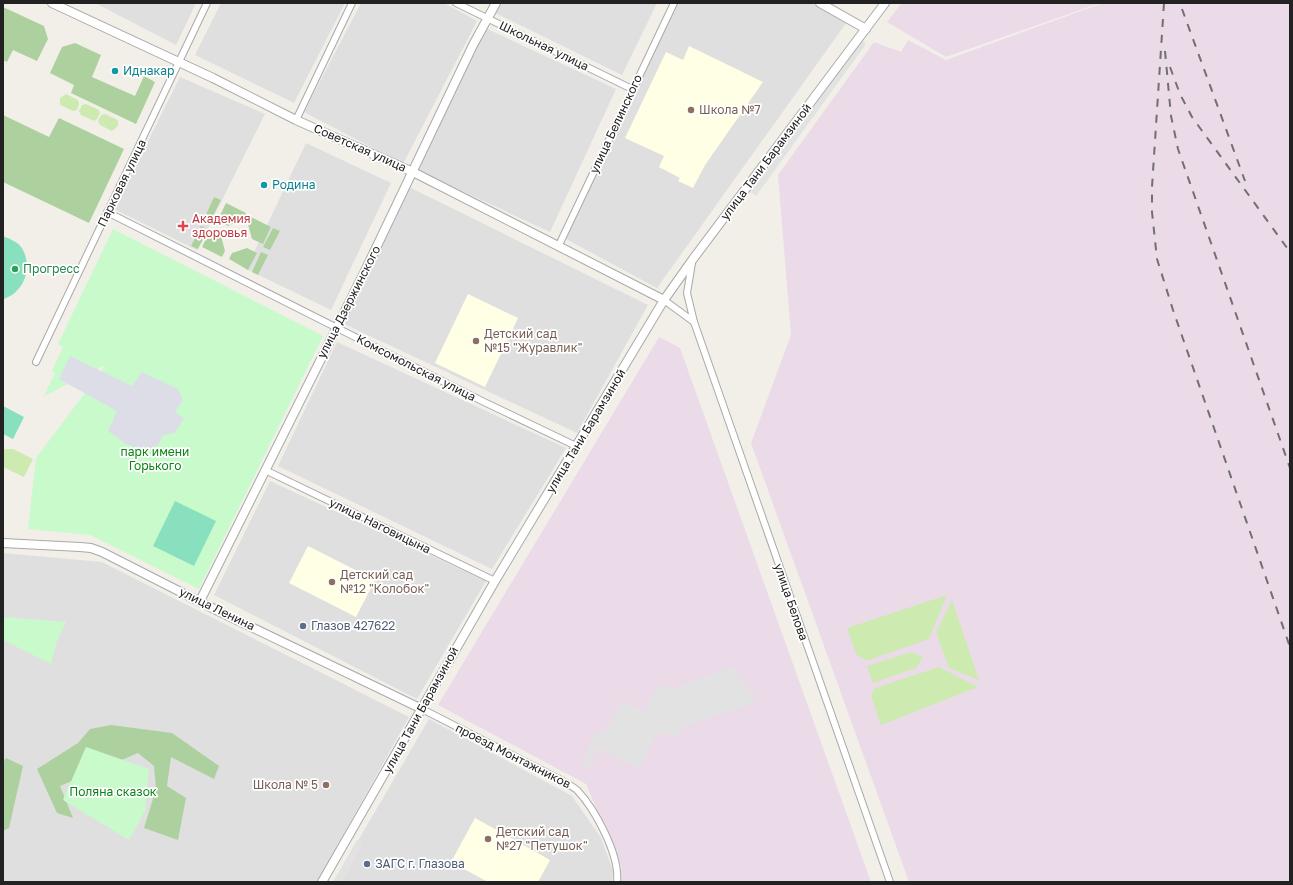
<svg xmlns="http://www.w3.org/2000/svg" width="1293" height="885" viewBox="0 0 1293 885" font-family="'Golos Text',sans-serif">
<rect width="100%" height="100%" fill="#f2efe9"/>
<g fill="#e0dfdf">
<polygon points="95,3 196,3 176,45"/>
<polygon points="221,3 345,3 294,103 195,55"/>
<polygon points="361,3 444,3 477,21 403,164 304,112"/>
<polygon points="500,3 657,3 622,75 495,13"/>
<polygon points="676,3 815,3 849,19 657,288 566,239"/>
<polygon points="483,27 616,89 550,232 417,170"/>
<polygon points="180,77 265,114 197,250 114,209"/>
<polygon points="306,143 391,183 331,310 246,269"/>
<polygon points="409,187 648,305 577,433 342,323"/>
<polygon points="337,342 566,448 492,569 278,466"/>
<polygon points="270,481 486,581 417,699 214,595"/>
<polygon points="3,553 102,562 409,717 317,882 3,882"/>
<polygon points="429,719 572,796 601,838 613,871 612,882 334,882"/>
</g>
<g fill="#ebdbe8">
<polygon points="902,3 1100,3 946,57 887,22"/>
<polygon points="1103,3 1290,3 1290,882 909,882 751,443 791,335 778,175 874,42 901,52 908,40 946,60"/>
<polygon points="659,337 680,348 871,882 615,882 622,868 586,784 438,705"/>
</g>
<g fill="#ffffe5">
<polygon points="689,46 763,82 705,165 693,188 678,181 680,178 659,167 664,156 625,138 666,52 683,60"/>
<polygon points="468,294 518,318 485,387 435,363"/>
<polygon points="308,546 375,580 356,617 289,583"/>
<polygon points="475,818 550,860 538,882 488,882 451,862"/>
</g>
<g fill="#cdebb0">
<polygon points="66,94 78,100 79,104 77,110 73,111 60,105 60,98"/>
<polygon points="86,104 99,110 100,113 97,119 94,121 81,115 79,111 82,105"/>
<polygon points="105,114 118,120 118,126 112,131 100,125 98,121 101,115"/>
<polygon points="6,449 13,449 33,459 24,477 3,467 3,450"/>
<polygon points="947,595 929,639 866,661 856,654 847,628"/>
<polygon points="952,600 979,680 949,668 936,632"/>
<polygon points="911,652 923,657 916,668 873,683 867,666"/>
<polygon points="939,667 978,687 881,725 871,696 875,688"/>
</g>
<g fill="#add19e">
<polygon points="3,7 44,26 48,39 37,61 13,50 7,62 3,60"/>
<polygon points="75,43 101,55 92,77 135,96 144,76 155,82 136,124 71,93 74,85 50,73 62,47"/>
<polygon points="3,115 49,137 59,118 124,149 89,223 3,182"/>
<polygon points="214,197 221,200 211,220 205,217"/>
<polygon points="226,203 246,213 243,219 228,226 218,220"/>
<polygon points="251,217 271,227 263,244 252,239 248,224"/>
<polygon points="201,226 208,230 198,249 191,246"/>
<polygon points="273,228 280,231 270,250 263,247"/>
<polygon points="210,230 221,236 225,251 222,257 202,247"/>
<polygon points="247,248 257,253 248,270 229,259 232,253"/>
<polygon points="261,252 268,255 258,275 252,272"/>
<polygon points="111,725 172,733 219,766 214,779 171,757 167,786 186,798 178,840 144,828 156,789 154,766 138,753 60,786 73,818 57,813 37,769 78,743 90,729"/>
<polygon points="6,758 23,766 9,828 3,831 3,763"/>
</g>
<g fill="#c8facc">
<polygon points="113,229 323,336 199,589 90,535 28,529 36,458 106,365 44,396 55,373 52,371 63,347 58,344"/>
<polygon points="4,617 66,622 57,641 51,664 3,640"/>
<polygon points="86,747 149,769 145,811 129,840 63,800"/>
</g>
<g fill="#88e0be">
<path d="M3,236c7,3 16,6 20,14 10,19 0,43 -20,49z"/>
<polygon points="3,406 24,417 13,439 3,434"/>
<polygon points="175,501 216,521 194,566 153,546"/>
</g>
<g fill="#e2e2e2">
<polygon points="862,40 866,44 756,196 751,192"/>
<polygon points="733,666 756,702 684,726 679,736 656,734 640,767 627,763 598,748 589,767 581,768 595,732 607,730 623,701 644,712 656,688 666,684 670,691"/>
<polygon points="357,840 363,844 342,882 333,882"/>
</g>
<polygon fill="#dddde8" points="70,356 132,386 142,372 178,389 183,400 175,412 184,418 175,433 163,435 158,445 145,451 126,444 108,431 117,411 59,379"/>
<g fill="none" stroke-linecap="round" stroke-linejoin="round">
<defs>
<g id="minor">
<polyline points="456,3 632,89"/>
<polyline points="296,120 352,3"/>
<polyline points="107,212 482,401 576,446"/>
<polyline points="559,245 674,3"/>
<polyline points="692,263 687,293 694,322"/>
<polyline points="664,300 694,322 890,882"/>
<polyline points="36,362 207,3"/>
<polyline points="265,470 495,581"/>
<path d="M422,709l139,71c5,3 11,6 16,10 18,19 43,65 40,92"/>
</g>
<g id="tertiary">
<polyline points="52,3 213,78 296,120 413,172 664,300"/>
<polyline points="820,3 866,29"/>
<polyline points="3,543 80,547 91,548 102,552 220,612 422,709"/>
<polyline points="200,601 365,271 473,45 496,3"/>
<polyline points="322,882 495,581 664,300 693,259 885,3"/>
</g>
</defs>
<use href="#minor" stroke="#a9a9a9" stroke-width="8"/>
<use href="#tertiary" stroke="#a9a9a9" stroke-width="10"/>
<use href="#minor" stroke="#fff" stroke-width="6"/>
<use href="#tertiary" stroke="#fff" stroke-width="8"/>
<g stroke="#707070" stroke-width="2" stroke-dasharray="8 8" stroke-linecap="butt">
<polyline points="1164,3 1152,187 1152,212 1157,259 1173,310 1290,647"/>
<polyline points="1182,9 1245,181"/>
<polyline points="1165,51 1171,116 1178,149 1290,468"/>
<polyline points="1170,67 1180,94 1192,117 1290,252"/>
</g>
</g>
<g fill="#0f9aa8" stroke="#fff" stroke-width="1.5">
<circle cx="115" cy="71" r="4"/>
<circle cx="264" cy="185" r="4"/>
</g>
<g fill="#8d6e63" stroke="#fff" stroke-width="1.5">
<circle cx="691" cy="110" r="4"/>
<circle cx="476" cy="341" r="4"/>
<circle cx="332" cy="582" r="4"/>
<circle cx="326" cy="785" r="4"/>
<circle cx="488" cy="839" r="4"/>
</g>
<path fill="#e0444e" stroke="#fff" stroke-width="1.5" d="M181 220h4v4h4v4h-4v4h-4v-4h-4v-4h4z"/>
<circle fill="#2e9e5b" stroke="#fff" stroke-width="1.5" cx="15" cy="269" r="4"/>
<g fill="#5c6f8a" stroke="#fff" stroke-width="1.5">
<circle cx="303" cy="626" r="4"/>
<circle cx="367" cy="864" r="4"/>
</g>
<g text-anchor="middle" stroke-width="3.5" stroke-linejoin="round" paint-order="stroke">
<g font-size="12" fill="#222" stroke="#fff">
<text transform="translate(544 46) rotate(26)" y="4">Школьная улица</text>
<text transform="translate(616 124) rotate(-65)" y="4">улица Белинского</text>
<text transform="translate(360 148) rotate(24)" y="4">Советская улица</text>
<text transform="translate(766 162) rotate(-53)" y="4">улица Тани Барамзиной</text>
<text transform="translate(122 183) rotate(-64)" y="4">Парковая улица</text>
<text transform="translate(349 302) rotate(-63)" y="4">улица Дзержинского</text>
<text transform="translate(416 368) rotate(27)" y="4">Комсомольская улица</text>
<text transform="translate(586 431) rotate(-59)" y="4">улица Тани Барамзиной</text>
<text transform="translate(380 526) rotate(26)" y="4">улица Наговицына</text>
<text transform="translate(791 602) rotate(71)" y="4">улица Белова</text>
<text transform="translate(217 609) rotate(26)" y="4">улица Ленина</text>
<text transform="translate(421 710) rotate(-61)" y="4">улица Тани Барамзиной</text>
<text transform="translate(513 756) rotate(27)" y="4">проезд Монтажников</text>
</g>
<g font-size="12" fill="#0d838f" stroke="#fff" text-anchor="start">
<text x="123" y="75">Иднакар</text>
<text x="272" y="189">Родина</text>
</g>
<g font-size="12" fill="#785e54" stroke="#fff" text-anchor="start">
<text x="699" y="114">Школа №7</text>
<text x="484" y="338">Детский сад<tspan x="484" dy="14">№15 "Журавлик"</tspan></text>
<text x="340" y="579">Детский сад<tspan x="340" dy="14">№12 "Колобок"</tspan></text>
<text x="318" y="789" text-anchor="end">Школа № 5</text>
<text x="496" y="836">Детский сад<tspan x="496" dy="14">№27 "Петушок"</tspan></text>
</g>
<g font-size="12" fill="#be3a42" stroke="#fff" text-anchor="start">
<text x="192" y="223">Академия<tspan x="192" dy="14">здоровья</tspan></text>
</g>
<g font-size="12" fill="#27864d" stroke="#fff" text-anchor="start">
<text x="23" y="273">Прогресс</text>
</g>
<g font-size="12" fill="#0c8416" stroke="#fff">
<text x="155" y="456">парк имени<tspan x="155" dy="14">Горького</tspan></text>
<text x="113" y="796">Поляна сказок</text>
</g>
<g font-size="12" fill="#4e5e75" stroke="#fff" text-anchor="start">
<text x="311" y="630">Глазов 427622</text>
<text x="375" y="868">ЗАГС г. Глазова</text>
</g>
</g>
<rect width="1293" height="885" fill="none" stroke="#222222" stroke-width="8"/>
</svg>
